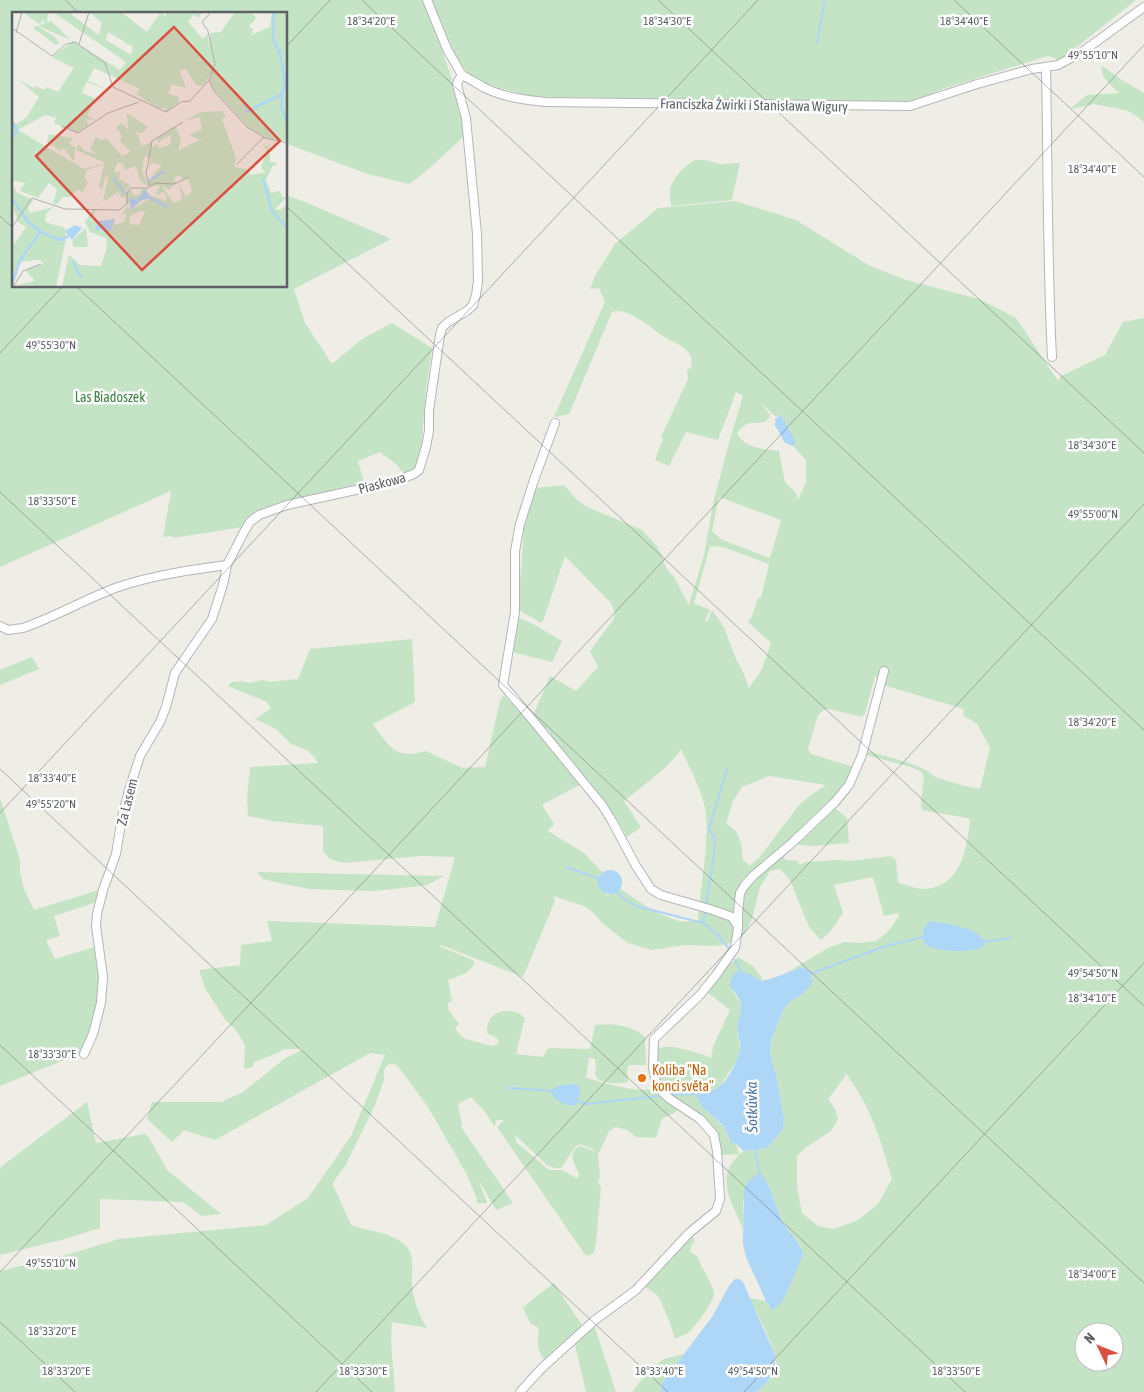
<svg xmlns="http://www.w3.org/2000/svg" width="1144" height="1392" viewBox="0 0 1144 1392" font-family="'Asap Condensed',sans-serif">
<rect width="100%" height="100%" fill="#eeede6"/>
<g fill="#c5e4c5" fill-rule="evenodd">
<polygon points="0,0 426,0 463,114 463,137 424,173 409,184 368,174 287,144 286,145 286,14 14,14 14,286 286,286 286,195 305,202 391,239 294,289 305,323 332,364 362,339 392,323 432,348 426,389 422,439 418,463 411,471 405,475 397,465 380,452 358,461 365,486 333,490 279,504 254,513 243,527 173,538 172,536 163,537 171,491 0,567"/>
<path d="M430,0h706l-76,60 -12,-4 -103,32 -36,14 -377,-5 -52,-15c-27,-18 -38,-53 -50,-82z"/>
<path d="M1102,66l23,16 19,11v29l-12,-9 -7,-3 -31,-6 -24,5 17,-14 32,-2c-7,-8 -19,-15 -17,-27z"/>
<path d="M696,160h9l15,4 20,-1 -8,37 -61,6c0,-7 -3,-14 0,-20 4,-11 15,-22 25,-26z"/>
<path d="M735,201l61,19 74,46 36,14 73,19 37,19 42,63 3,-5 44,-21 18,-33 21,-4v1074h-387c7,-7 17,-15 19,-25 3,-13 -20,-55 -26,-69l16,3 3,6 16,-10 7,-17 9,-33c-17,-22 -25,-37 -33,-64l-25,17v29c-7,-18 -23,-42 -14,-61 2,-5 7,-9 10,-14l-18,1 -5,-20 -50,-42 -9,-14 -1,-29c1,0 6,-3 7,-3 11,-2 37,6 48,11l2,-11 17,-37 -23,-18 23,-28 8,-7 15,9 9,12 -1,3 -9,-6 -20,15 8,13 1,9 -4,14 3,23 -3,12 -18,26 -24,7 9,15 19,17 8,17 5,1 3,10 5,-3 23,-3 16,-19 1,-10 -8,-45 -4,-13 -2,-10 1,-10 12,-31 7,-8 14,-9 -9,-24 -9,4 42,-25 16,-6 15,1 17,-2 8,-6 7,-7 7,-11 1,-4 -15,3 -11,-39 -39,8 9,28 -13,19 -9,8 -12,-13 -19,-47 -10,-11 -10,2 -10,16 -8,32 -7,14 -9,9 -19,4 -32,-1 -33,5 -24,-7 -25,-19 -8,-10 -11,-8 -31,-10 2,5 -32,76 -82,-32 -1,3 1,-1 32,13 1,4c-6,10 -15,12 -26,16l4,21 -4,2v6l11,15 -4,5 10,10 28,7 3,-1 3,-4 -2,-3 -10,-5c-2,-23 25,-28 38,-15l-9,36 27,3 5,-9 42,1 5,-24c18,-2 36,0 50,12l1,28h-18l-1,7 1,10c-11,2 -38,3 -32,-14l-1,-9 -6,-2 -3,21c23,6 44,14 68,11l25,21 -17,9 -6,19 -20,-1 -9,-7 -11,-3 -7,4 -11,24 2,22 -2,5 3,6 -5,54 -2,11 -4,2 -4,1 -89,-129 7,-7h-7l-3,6 -8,-13 -15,-16 -13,7 4,21 -1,2 52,76 -17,7 -18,-31 9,24h-10v-4l-11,-26 -38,-66 -31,-42 -5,-2 -6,3 -2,5v9l-9,25 -30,61 -11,15 -1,4 18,40c18,7 38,6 54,20 11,10 6,27 7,41 0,9 9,36 16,42l-36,-6 -1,19 4,51h-395v-121l66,-16 53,-16 147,-14 42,-27 43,-62 34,-81 -15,-2 -155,87 -31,-10 -12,12 -25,-23 5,-17h69l22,-10 41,-33 19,-10h-19l-6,4 -24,9 -1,5 -9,2 1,-24 -9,-15 -10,-9 -21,-33 -6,-18 41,-5 1,-20 31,-4 -5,-20 168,6 20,-70 -34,-1 -77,7 -14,-4 -7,-8v-25l-51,-5 -24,-5 -1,-17 3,-32 68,-4 -3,-5 -8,-8 -16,-6 -15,-15 -22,-11 5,-1 12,-9 -4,-6 -39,-16 4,-4 9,-1 9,2 12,-3 8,2 28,-3 12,-30 102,-10 3,63 -42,22c16,23 23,36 53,27l36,17 23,-1 15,-66 3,-6c29,27 54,58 78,89l-39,21 12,19 -6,7 36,22 18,19 -4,6 8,17c7,0 9,-2 14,-7 17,13 38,27 59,33 5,2 13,-1 19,0 2,-35 11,-73 8,-107 -2,-20 -17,-47 -25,-65l-3,5 -14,15 -40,32 17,26 -14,10 -13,-23 -3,2 -59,-75c-2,-15 -5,-10 -13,-16 -3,-2 -4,-5 -7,-7l18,-42 26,15 22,-24 -8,-16 23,-31 2,-7 -4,-10 -46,-47 -22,65 -3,2c-6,-6 -15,-8 -22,-14l6,-80 12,-41 28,-3 12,14 11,8 55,23 15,16 6,12 3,10 8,9 15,28 15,-50 10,-56 17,-63 12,-40 -7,-4 -18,48 -32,-8 -17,34 -14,-6 8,-22 -2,-1 27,-58 -1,-8 2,-4 2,4c0,-7 2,-13 -2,-18 -6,-8 -18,-12 -26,-17 -12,-8 -36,-30 -51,-24l-43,102 -15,3 51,-115 -6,-14 -9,1 5,-13 20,-32 43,-36zM760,402l16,15 5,-2 14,29 -2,2 13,14v22l-8,18 -2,-7 -11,-11 -6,-31c-14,-2 -35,-2 -42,-18 3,-4 9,-10 14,-10 11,-1 13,3 19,-8zM719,497l62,23 -11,38 -48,-18 -10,-9zM710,546l13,1 46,17 -8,34h-3l-6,18 -4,6 23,21 -10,28 -12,17 -6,-16 -7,-13 -12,-32 -12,-17 -5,12 -2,-2 5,-10 -16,-7zM875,676l8,9 78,23 3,2 -1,5 14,9 13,24 -10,41 -19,-4 -26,-8c-10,-12 -51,-21 -67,-26l-2,4 45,12 11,5c5,13 -4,26 0,38l45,8 3,2c-3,28 -9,67 -45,69 -8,0 -19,-4 -27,-6l-2,-23 -5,-4 -41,5 -12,-1 -32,2 -7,3 -1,-4 -12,-1 -2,-2 1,-3 11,-10 20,1 33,-3 -2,-25 -11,-9 14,-17 -6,-4 8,-15v-5l-2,-2 -39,-12 -3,-5 10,-34 6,-5 5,-1 33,8 3,-3zM769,776l57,9 -15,10 -12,10 -40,53 -9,8 -7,-6 -2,-17 -5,-12 -10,-8 7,-22 9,-14zM940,922l35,10 -4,18 -32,-1 -14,-5zM847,1074c6,11 15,22 20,34 11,23 18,47 25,71l-14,25 -20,16 -24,9 -16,-3 -16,-13 -5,-26v-31l8,-8 26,-17 7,-12 -3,-10 -7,-10zM515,1135l32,30 7,3h7l14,-21 4,-3c6,2 14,3 17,9l-4,-3 -12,-4c-15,9 -4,17 -1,29v2l-3,1 -14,-8h-13l-33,-28zM1084,1332h30v30h-30z"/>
<polygon points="517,617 533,624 562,641 552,662 512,652"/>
<polygon points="32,657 39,669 0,685 0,670"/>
<path d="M0,798l20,62v12l4,17 10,21 65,-20 -5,13 -40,13 6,20 -14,4 9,19 39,-12c4,20 7,43 2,64 -4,14 -9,28 -14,42l-82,33z"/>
<polygon points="257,872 444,876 427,885 375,891 309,889 280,883 263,879"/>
<polygon points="87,1102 96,1143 145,1134 149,1137 167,1170 221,1214 202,1216 183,1202 100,1199 100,1228 61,1240 0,1255 0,1170 2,1166"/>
<path d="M692,1235l3,7 -3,2 -2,8 8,5 1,4c4,9 14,24 15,32 0,9 -19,33 -25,39 -5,4 -10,4 -14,7l-5,-16 -11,-26 -3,-3 -12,-8 23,-24 4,-1 11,-18z"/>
<path d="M554,1283l29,44 -38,34c-8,-9 -8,-22 -6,-33l-8,-4 -8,-16 11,-10z"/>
<polygon points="594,1327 595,1328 616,1392 586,1392 575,1345"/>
<polygon points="684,1354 662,1383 661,1392 632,1392 651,1368 664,1359"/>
</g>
<g fill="#add6f7">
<polygon points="781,415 793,437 795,444 793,446 784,442 781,435 774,424 776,422 775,419"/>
<circle cx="610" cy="882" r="12"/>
<path d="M929,921c15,2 50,6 56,21 -1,3 -2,5 -5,6 -10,5 -47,4 -55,-4 -2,-2 -2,-5 -3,-7l2,-9z"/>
<path d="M802,968l5,1 4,5 1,9 -8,10 -14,9 -7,8 -12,31 -1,10 2,10 4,13 8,45 -1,10 -16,19 -23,3 -8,-7 -5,-1 -8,-18 -19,-16 -9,-15c7,-1 15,-3 22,-6 10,-5 22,-28 23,-40 1,-7 -3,-15 -3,-23 1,-7 6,-15 3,-23 -4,-13 -17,-16 -4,-30 10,-1 18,4 25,9 15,-2 27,-10 41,-13z"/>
<path d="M574,1084l6,3v5l-4,13c-10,3 -20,-5 -26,-13 5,-7 16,-7 24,-8z"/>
<path d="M760,1173c12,12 14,32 22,47 6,12 17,21 21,34l-18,43 -5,7 -8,6 -6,-9 -20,-44 -3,-13 1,-55c3,-8 9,-12 16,-16z"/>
<path d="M735,1279h4l4,3 32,73c1,20 -5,24 -18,37h-96l1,-9 50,-66 17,-31z"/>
</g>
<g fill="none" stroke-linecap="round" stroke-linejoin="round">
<g stroke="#add6f7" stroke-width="2">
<polyline points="817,43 825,0"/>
<polyline points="567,867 600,879"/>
<polyline points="616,891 625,899 636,906 703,923"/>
<polyline points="706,906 715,847 714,837 709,829 727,769"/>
<polyline points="705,913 703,923 717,934 730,950"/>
<polyline points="984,942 1011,938"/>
<polyline points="735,960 742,973"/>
<polyline points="810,974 883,947 922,937"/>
<polyline points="509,1088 554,1091"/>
<polyline points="670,1095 695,1094"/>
<polyline points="577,1100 585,1104 661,1096"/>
<polyline points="755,1148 760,1175"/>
</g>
<defs>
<g id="minor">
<polyline points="427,0 447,49 462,75"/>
<path d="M1046,68c2,96 1,193 6,289"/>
<path d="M462,75c8,4 14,8 21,12 19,10 42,13 63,15l364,4 67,-22 55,-15 26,-4 24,-13 62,-45"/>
<polyline points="555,423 534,480 520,524 515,551 515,612 503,685 535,723 602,805 612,821 636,866 651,889 661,895 713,910 732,917 737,925"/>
<path d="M0,626l8,4 15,-2c32,-11 62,-29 95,-41 36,-12 72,-17 109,-22l17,-33 6,-10 9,-7 28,-10 105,-23 22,-8 5,-4 7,-23 3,-16v-21l11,-75 2,-7 6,-6 19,-11 6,-6 3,-10 2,-14 -1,-47 -11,-116 -9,-33 1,-4 4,-6"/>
<polyline points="84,1054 93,1034 101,1003 103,977 96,926 97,914 103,890 116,854 122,817 130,787 140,756 160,722 166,707 175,673 212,619 223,585 227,565"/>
<polyline points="520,1392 542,1368 595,1320 636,1290 689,1233 716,1211 720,1199 717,1151 714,1135 700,1119 670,1099 662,1092 656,1082 653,1068 654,1039 700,995 716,975 735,948 738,928 738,914 740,893 745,885 753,876 793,842 835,802 849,785 862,755 884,671"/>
</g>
</defs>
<use href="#minor" stroke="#b3b6b9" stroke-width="10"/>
<use href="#minor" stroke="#fff" stroke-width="8"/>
</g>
<path fill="none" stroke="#5d6165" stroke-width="1" stroke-opacity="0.45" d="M65,0l15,14M362,0l782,730M658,0l486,453M954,0l190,177M286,47l44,-47M286,206l858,800M0,216l14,13M76,286l1068,997M0,353l63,-67M0,492l965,900M0,769l668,623M0,813l758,-813M0,1045l372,347M0,1272l1144,-1227M0,1322l75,70M316,1392l828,-888M744,1392l400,-429"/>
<circle fill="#e8710a" stroke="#fff" stroke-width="2" cx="642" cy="1078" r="5"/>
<g text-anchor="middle" stroke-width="5" stroke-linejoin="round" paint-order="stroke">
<g font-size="14" fill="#5d6165" stroke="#fff">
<text transform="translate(754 105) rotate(1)" y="5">Franciszka Żwirki i Stanisława Wigury</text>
<text transform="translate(382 483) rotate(-15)" y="5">Piaskowa</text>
<text transform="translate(127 802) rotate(-76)" y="5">Za Lasem</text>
</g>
<g font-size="14" fill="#3e8442" stroke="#fff">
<text x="110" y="402">Las Biadoszek</text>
</g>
<g font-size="14" fill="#c56008" stroke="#fff" text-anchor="start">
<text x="652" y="1075">Koliba "Na<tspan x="652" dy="16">konci světa"</tspan></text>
</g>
<g font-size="15" font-style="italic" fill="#4b77a8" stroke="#fff">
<text transform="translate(752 1107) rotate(-91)" y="5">Šotkůvka</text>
</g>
</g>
<g transform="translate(12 12)">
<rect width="275" height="275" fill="#eeede6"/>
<path d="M36,0l-1,10 4,-1 20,19 -33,-14 7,-3 -2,-3 -4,4 -15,-11zM41,0h15l31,23 3,-12 -13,-11h32l26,20 14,-20 5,5v-5h36l-4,6 -4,-4 -6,8 15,17 5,-5 1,15 1,-16 11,-1 14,-20 18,2 3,4 -7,8 4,4 -2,5 19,-8 2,-15h15v129l-21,-3 -18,-11 -35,-38 -3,-7 2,-10 -9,14 -7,-1 -10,-16 -6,2 6,17 -14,-4 -4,10 10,2 1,6 -13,10 -2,-5 -5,2 -23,-15 4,-5 -46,-21 -6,13 23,10 -25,-9 -4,11 14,6 -9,16 8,5 -10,-1 4,5 -4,4 -8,5 -23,-10 2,-5 -11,-3 -27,15 66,39 21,-6 -29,-13 2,-6 7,7 12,3 -7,-4 6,-13 4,3 7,-1 15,17 9,-4 -11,-11 2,-5 -6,-8 5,-5 7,6 -1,-16 21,14 -6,6 -6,-1 6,14 9,-4 1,5 6,-3 1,4 11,-3 1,-10 -9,4 -3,4 -3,-5 19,-12 6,14 -3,11 25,-13 -6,1 -8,-4 13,-6 -2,-12 -16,4 17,-9 21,-1 4,5 -4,3 14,39 -2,9 12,2 5,6 15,-3 -5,-4 6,-18 -5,-6 6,3 1,-4 1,19 8,1 -6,4 -6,13 5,13 9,-2 2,6h5l-12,12 5,1 7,-5v82h-225l7,-32 11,10 21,1 6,-19 -1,-9 -16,-6 -5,-10 8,-13h4l-6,11 12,1h-5l1,10h9l6,-9 1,3 9,-3 3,-9 -6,2 6,-8 -1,-10 -4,1 -4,-6 -15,10 5,-26 -3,2 -3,12 -3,-4 5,-22 -17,6 -2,6 3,7 -6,10 -3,-4 -9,8h-7l-5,6 -5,1 4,-15 -8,-6 -11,15 -18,-7 5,-8 -13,-3v-61l4,5 10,-6 13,-21 -20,-17 15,8 2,-2 8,4 2,-3 12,5 16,-24 -22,-11 21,-16 47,29 6,-8zM96,20l25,15 -2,8 -25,-15zM132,144l6,2 -1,9 3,-4 10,2 -15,17 -5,-11zM106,151h5l2,7 11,-4 4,14 8,7 12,-2 -4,11 7,-4 4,3 -1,6 -16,-6 2,2 -21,13 -3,-3 2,-9 7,1 10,-6v-4h-6v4l-6,3 -4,-6 -6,2 -2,-2h5l2,-5 -11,-6 1,-8 -4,2 -2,-3zM168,163l2,4 6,-1 4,13 -6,6 -7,-14 3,16 -8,4 -13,-18 8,5 7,-7 -2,-6zM129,199h4l-6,14 -10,-1 1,-8zM25,14l17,10 5,7 -3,2 -23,-17zM37,122l24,4 -4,5 6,4 -1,15 -10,-14 -3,3 -14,-9zM2,174l2,6 17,8 -5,8 2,5 23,-6 -7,7 -1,8 20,6 1,11 -10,48 -38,-2 17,-4 -10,-11 18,-6 -1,-3 -6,-1 -16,2 -8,23v-38l14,-20 -8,-5 -6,-18zM74,216l2,19h-14l-2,-6z" fill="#c5e4c5" fill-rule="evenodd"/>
<path d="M133,178l7,8 -10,2 -11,10 -2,-12 8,1zM103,207l-5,12 -15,-1 3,-9zM63,213l7,3 -10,12 -7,-9z" fill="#add6f7"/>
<path fill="none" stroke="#add6f7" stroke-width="2.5" d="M270,83l-1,12 6,16M233,100l37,-18 3,-12 -5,-28 -7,-15 1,-27M0,110l5,8 -5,9M101,166l13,16M251,167l9,32 15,17M137,169l16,-10M0,186l16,24 16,12 17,6 8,-4M139,186l16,9M61,249l8,17M0,272l8,-24 21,-29"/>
<path fill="none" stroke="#b0b1ae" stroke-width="1" d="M0,16l40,28 14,-12 9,-2 30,21 8,24 53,25 15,-10 9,-1 19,-21 6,-16 -7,-33 -6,-9 9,-10M4,21l6,-21M67,32l10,-32M197,68l5,11 33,36 18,11 22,5M49,114l17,7 30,-20 31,-11M224,153l28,-28M138,174l-4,-12 6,-33 31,-19M0,215l20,-29 33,11 55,1 7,-7v-10l4,-5h17l7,-5 19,1 15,-7M1,275l10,-16 18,-7"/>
<path fill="#da4f40" fill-opacity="0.15" stroke="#da4f40" stroke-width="2.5" d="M162,15l106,114 -138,129 -106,-114z"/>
<rect width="275" height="275" fill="none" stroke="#5d6165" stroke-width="2.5"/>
</g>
<g font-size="12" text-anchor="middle" fill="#5d6165" stroke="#fff" stroke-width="5" stroke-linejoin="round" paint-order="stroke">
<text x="371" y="25">18°34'20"E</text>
<text x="667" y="25">18°34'30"E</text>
<text x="964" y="25">18°34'40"E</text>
<text x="1093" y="59">49°55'10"N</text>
<text x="1092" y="173">18°34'40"E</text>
<text x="51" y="349">49°55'30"N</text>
<text x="1092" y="449">18°34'30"E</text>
<text x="52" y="505">18°33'50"E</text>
<text x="1093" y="518">49°55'00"N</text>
<text x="1092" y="726">18°34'20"E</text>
<text x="52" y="782">18°33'40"E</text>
<text x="51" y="808">49°55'20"N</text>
<text x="1093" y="977">49°54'50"N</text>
<text x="1092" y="1002">18°34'10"E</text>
<text x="52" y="1058">18°33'30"E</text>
<text x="51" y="1267">49°55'10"N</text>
<text x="1092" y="1278">18°34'00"E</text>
<text x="52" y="1335">18°33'20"E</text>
<text x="753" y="1375">49°54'50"N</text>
<text x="66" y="1375">18°33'20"E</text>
<text x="363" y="1375">18°33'30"E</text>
<text x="659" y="1375">18°33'40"E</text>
<text x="956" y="1375">18°33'50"E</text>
</g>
<g transform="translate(1099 1347) rotate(313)"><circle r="24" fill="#ffffff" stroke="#bec0c1"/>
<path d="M0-4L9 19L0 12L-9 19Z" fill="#da4f40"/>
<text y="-8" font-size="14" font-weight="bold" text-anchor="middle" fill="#5d6165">N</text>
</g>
</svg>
